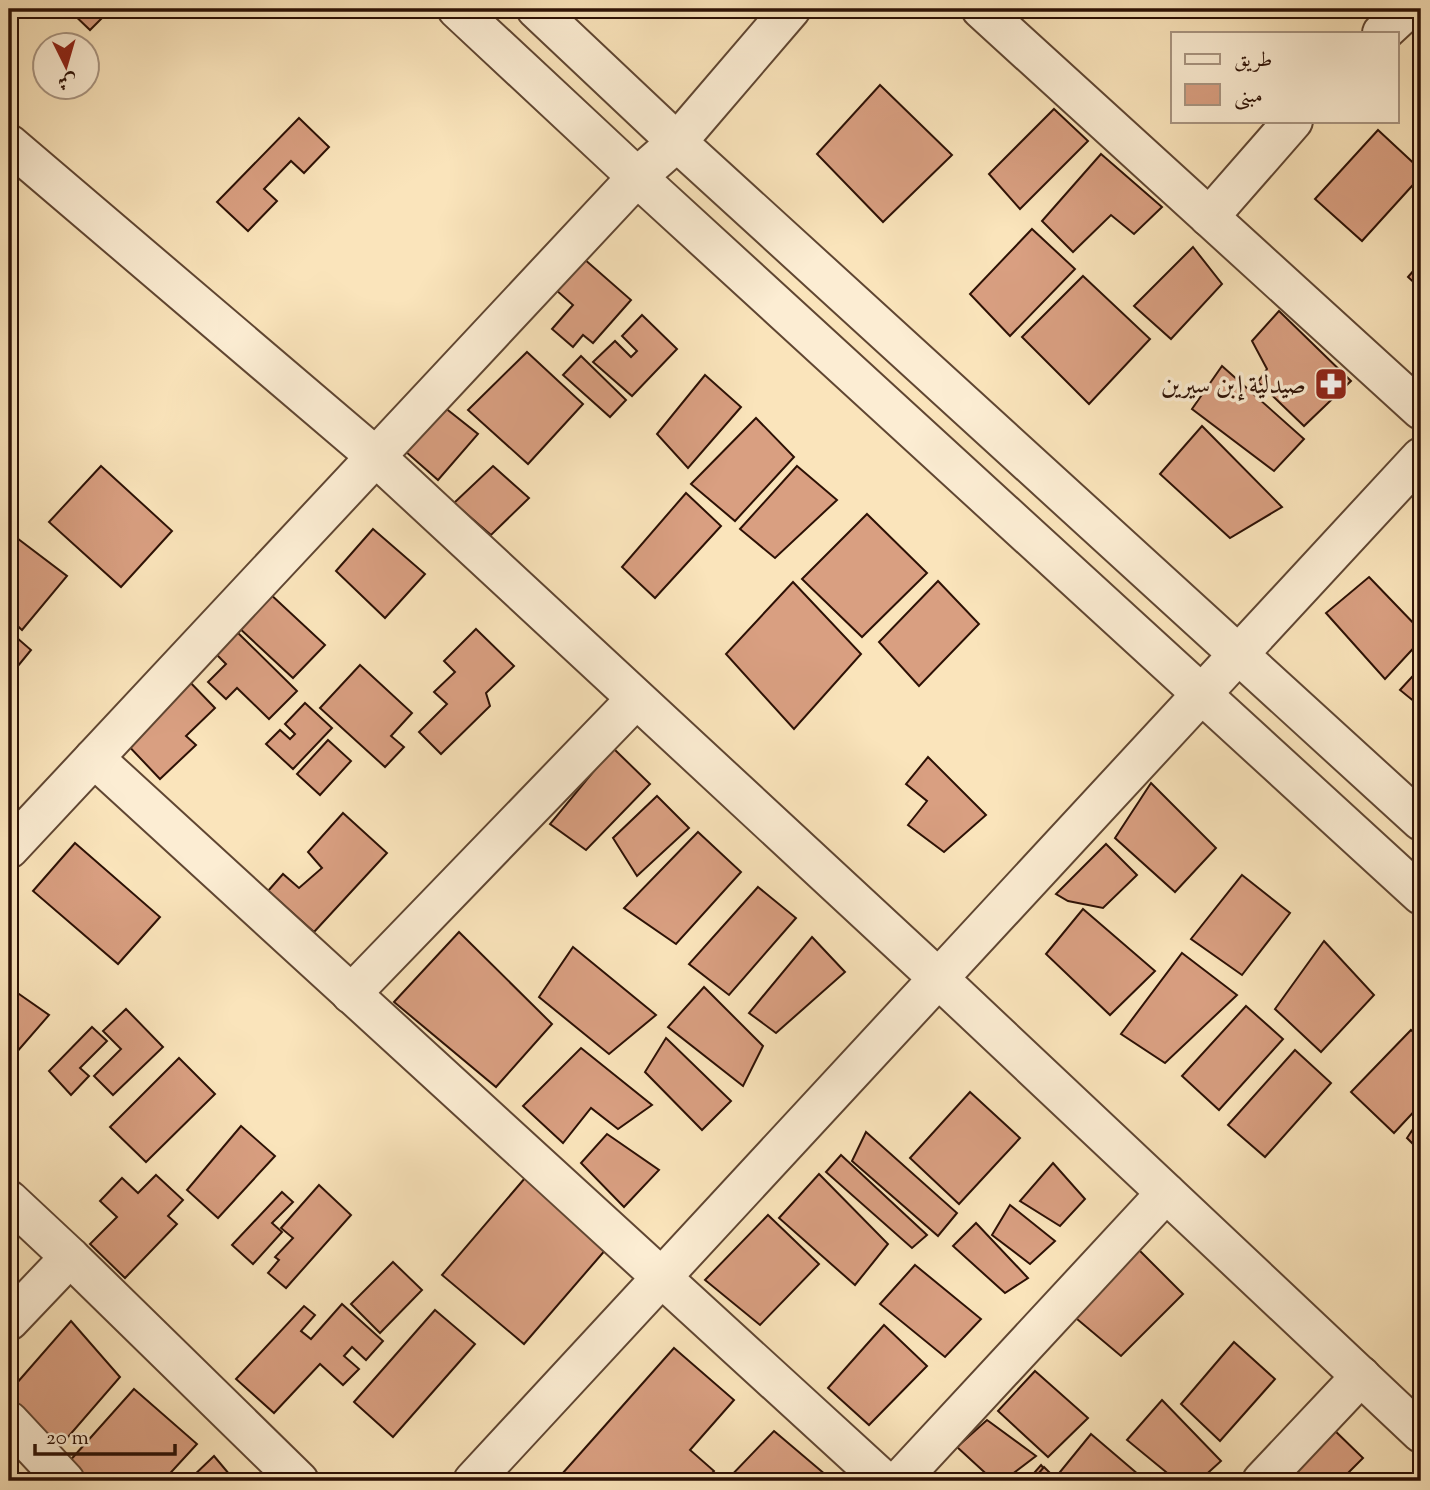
<svg xmlns="http://www.w3.org/2000/svg" width="1430" height="1490" viewBox="0 0 1430 1490" font-family="'Sorts Mill Goudy',Amiri,serif">
<rect width="100%" height="100%" fill="#fae4bb"/>
<filter id="stains"><feTurbulence type="fractalNoise" baseFrequency=".00286" numOctaves="4"/><feColorMatrix values="0 0 0 0 .2 0 0 0 0 .09 0 0 0 0 .02 0 0 0 .5 -.17"/></filter>
<radialGradient id="worn" r=".72"><stop offset=".6" stop-color="#630" stop-opacity="0"/><stop offset="1" stop-color="#630" stop-opacity=".3"/></radialGradient>
<g fill="#d99f81" stroke="#2d1105" stroke-width="2">
<polygon points="68,9 111,9 90,30"/>
<polygon points="880,85 952,155 883,222 817,154"/>
<polygon points="1054,109 1088,141 1020,209 989,174"/>
<polygon points="299,118 329,147 304,173 291,161 264,189 277,201 248,231 217,202"/>
<polygon points="1378,130 1421,170 1421,176 1362,241 1315,199"/>
<polygon points="1101,154 1162,207 1134,234 1111,215 1073,252 1042,221"/>
<polygon points="1032,229 1075,269 1010,336 970,294"/>
<polygon points="1193,247 1222,284 1171,339 1134,306"/>
<polygon points="583,258 631,300 593,343 583,335 573,347 552,329 573,305 556,290"/>
<polygon points="1421,262 1421,289 1408,277"/>
<polygon points="1083,276 1150,339 1089,404 1022,337"/>
<polygon points="1279,311 1351,381 1304,426 1258,382 1267,369 1252,341"/>
<polygon points="642,315 677,349 632,396 593,362 615,341 631,357 637,351 622,336"/>
<polygon points="527,352 583,404 528,464 468,410"/>
<polygon points="581,356 626,400 610,417 563,375"/>
<polygon points="1222,366 1304,439 1274,471 1192,409"/>
<polygon points="705,375 741,407 688,468 657,434"/>
<polygon points="444,407 478,434 438,480 405,451"/>
<polygon points="756,418 794,457 735,521 691,484"/>
<polygon points="1202,426 1282,507 1230,538 1160,474"/>
<polygon points="101,466 172,531 121,587 49,522"/>
<polygon points="493,466 529,498 491,535 454,503"/>
<polygon points="797,466 837,500 775,558 740,529"/>
<polygon points="686,493 721,526 655,598 622,567"/>
<polygon points="867,514 927,573 862,637 802,579"/>
<polygon points="373,529 425,574 385,618 336,571"/>
<polygon points="9,532 67,576 22,630 9,618"/>
<polygon points="1369,577 1421,631 1421,640 1385,679 1326,613"/>
<polygon points="938,581 979,624 919,686 879,642"/>
<polygon points="793,582 861,654 794,729 726,654"/>
<polygon points="268,592 325,645 293,678 237,626"/>
<polygon points="476,629 514,666 486,693 490,706 441,754 419,732 447,704 434,692 455,672 444,661"/>
<polygon points="9,631 31,650 9,677"/>
<polygon points="237,632 297,691 269,719 237,688 226,699 208,682 226,664 216,654"/>
<polygon points="360,665 412,713 391,736 404,747 385,767 320,708"/>
<polygon points="1421,667 1421,707 1400,690"/>
<polygon points="185,677 215,708 186,736 196,745 160,779 122,739"/>
<polygon points="305,703 332,728 293,769 266,744 280,730 290,739 295,734 285,724"/>
<polygon points="328,740 351,761 320,795 297,774"/>
<polygon points="613,748 650,784 586,850 550,824"/>
<polygon points="928,757 986,815 944,852 908,825 927,801 906,784"/>
<polygon points="1151,783 1216,848 1175,892 1115,838"/>
<polygon points="657,796 689,828 637,876 613,838"/>
<polygon points="343,813 387,853 314,932 268,891 283,874 299,888 322,868 308,852"/>
<polygon points="698,832 741,872 676,944 624,908"/>
<polygon points="75,843 160,917 118,964 33,891"/>
<polygon points="1106,844 1137,875 1103,908 1068,901 1056,894"/>
<polygon points="1242,875 1290,913 1242,975 1191,939"/>
<polygon points="758,887 796,918 729,995 689,964"/>
<polygon points="1083,909 1155,971 1110,1015 1046,954"/>
<polygon points="459,932 552,1024 496,1087 394,1002"/>
<polygon points="812,937 845,972 776,1033 749,1013"/>
<polygon points="1324,941 1374,995 1321,1052 1275,1009"/>
<polygon points="573,947 656,1015 609,1054 539,997"/>
<polygon points="1182,953 1237,995 1165,1063 1121,1034"/>
<polygon points="9,987 49,1015 9,1061"/>
<polygon points="704,987 763,1046 743,1086 668,1027"/>
<polygon points="1246,1006 1283,1039 1219,1110 1182,1076"/>
<polygon points="126,1009 163,1047 113,1095 94,1076 121,1049 103,1031"/>
<polygon points="92,1027 107,1041 80,1068 89,1076 71,1095 49,1071"/>
<polygon points="1411,1030 1421,1039 1421,1104 1394,1133 1351,1092"/>
<polygon points="666,1038 731,1101 702,1130 645,1072"/>
<polygon points="581,1048 652,1105 618,1129 591,1108 563,1143 523,1106"/>
<polygon points="1295,1050 1331,1083 1265,1157 1228,1125"/>
<polygon points="179,1058 215,1094 146,1162 110,1127"/>
<polygon points="970,1092 1020,1138 959,1204 910,1158"/>
<polygon points="1421,1117 1421,1152 1407,1138"/>
<polygon points="241,1126 275,1156 218,1218 187,1190"/>
<polygon points="866,1132 957,1213 938,1236 852,1161"/>
<polygon points="607,1134 659,1170 624,1207 581,1163"/>
<polygon points="841,1155 927,1235 912,1248 826,1172"/>
<polygon points="1053,1163 1085,1199 1060,1226 1020,1201"/>
<polygon points="819,1174 888,1244 855,1285 779,1218"/>
<polygon points="156,1175 183,1200 168,1216 177,1224 125,1278 90,1244 117,1217 100,1201 122,1178 138,1193"/>
<polygon points="525,1178 607,1248 524,1344 442,1275"/>
<polygon points="319,1185 351,1215 286,1288 268,1273 279,1260 275,1257 293,1238 281,1228"/>
<polygon points="282,1192 293,1202 272,1223 282,1232 253,1264 232,1245"/>
<polygon points="1010,1205 1055,1241 1030,1264 992,1235"/>
<polygon points="768,1215 819,1264 760,1325 705,1280"/>
<polygon points="976,1223 1028,1278 1005,1293 953,1246"/>
<polygon points="1137,1248 1183,1294 1121,1356 1071,1314"/>
<polygon points="393,1262 422,1290 380,1333 351,1304"/>
<polygon points="915,1265 981,1319 945,1357 880,1304"/>
<polygon points="342,1304 383,1341 366,1360 352,1347 344,1356 359,1369 343,1385 320,1364 274,1413 236,1379 304,1306 315,1315 301,1331 311,1339"/>
<polygon points="435,1310 475,1344 393,1437 354,1402"/>
<polygon points="71,1321 120,1377 55,1452 9,1406 9,1392"/>
<polygon points="884,1325 927,1366 869,1425 828,1388"/>
<polygon points="1234,1342 1275,1379 1220,1441 1181,1404"/>
<polygon points="674,1348 734,1400 690,1450 714,1471 705,1481 570,1481 562,1474"/>
<polygon points="1035,1371 1088,1418 1048,1457 998,1411"/>
<polygon points="134,1389 197,1444 163,1481 87,1481 67,1464"/>
<polygon points="1162,1400 1221,1461 1199,1481 1177,1481 1127,1440"/>
<polygon points="987,1420 1036,1456 1003,1481 994,1481 957,1447"/>
<polygon points="1330,1426 1363,1458 1340,1481 1278,1481"/>
<polygon points="774,1431 833,1481 726,1481"/>
<polygon points="1091,1434 1146,1481 1068,1481 1060,1472"/>
<polygon points="214,1456 235,1481 188,1481"/>
<polygon points="1041,1465 1054,1481 1027,1481"/>
<polygon points="1044,1467 1058,1481 1032,1481"/>
</g>
<g fill="none" stroke-linecap="round" stroke-linejoin="round">
<defs>
<g id="minor">
<polyline points="457,9 637,177 1421,895"/>
<polyline points="536,9 677,142 1421,821"/>
<polyline points="981,9 1421,410"/>
<polyline points="1382,33 1408,9"/>
<polyline points="9,144 375,456 939,979 1421,1433"/>
<polyline points="1209,217 1293,121"/>
<polyline points="94,758 884,1481"/>
<polyline points="9,849 637,177 677,142 791,9"/>
<polyline points="351,994 636,699"/>
<polyline points="9,1200 70,1257 299,1481"/>
<polyline points="9,1321 70,1257"/>
<polyline points="9,1421 65,1481"/>
<polyline points="473,1481 1421,457"/>
<polyline points="899,1481 1166,1193"/>
<polyline points="1262,1481 1361,1376"/>
</g>
</defs>
<use href="#minor" stroke="#604632" stroke-width="42"/>
<use href="#minor" stroke="#fcedd3" stroke-width="38"/>
</g>
<defs>
<symbol id="pharmacy-square" viewBox="-11 -11 22 22"><rect x="-9" y="-9" width="18" height="18" rx="4" fill="#8f2418" stroke="#fcedd3"/><path d="M-2-6h4v4h4v4h-4v4h-4v-4h-4v-4h4Z" fill="#fff"/></symbol>
</defs>
<g fill-rule="evenodd">
<use href="#pharmacy-square" x="1312" y="365" width="38" height="38"/>
</g>
<g text-anchor="middle" stroke-width="7" stroke-linejoin="round" paint-order="stroke">
<g font-size="26" fill="#2d1105" stroke="#fcedd3" text-anchor="end">
<text x="1306" y="393">صيدلية إبن سيرين</text>
</g>
</g>
<rect width="1430" height="1490" fill="none" stroke="#fae4bb" stroke-width="35"/>
<rect x="10" y="10" width="1409" height="1469" fill="none" stroke="#2d1105" stroke-width="3.5"/>
<rect x="18" y="18" width="1395" height="1455" fill="none" stroke="#2d1105" stroke-width="2"/>
<rect x="1171" y="32" width="228" height="91" fill="#fcedd3" stroke="#a99581" stroke-width="2"/>
<rect x="1185" y="54" width="35" height="10" fill="#fcedd3" stroke="#a99581" stroke-width="2"/>
<text x="1234" y="66" font-size="21" fill="#2d1105">طريق</text>
<rect x="1185" y="84" width="35" height="21" fill="#d99f81" stroke="#a99581" stroke-width="2"/>
<text x="1234" y="102" font-size="21" fill="#2d1105">مبنى</text>
<g transform="translate(66 66) rotate(175)"><circle r="33" fill="#fcedd3" stroke="#a99581" stroke-width="2"/>
<path d="M0-5L12 26L0 18L-12 26Z" fill="#8f2418"/>
<text y="-10" font-size="19" font-weight="bold" text-anchor="middle" fill="#2d1105">ش</text>
</g>
<path d="M35 1444v10h140v-10" fill="none" stroke="#2d1105" stroke-width="3.5"/>
<text x="46" y="1444" font-size="21" fill="#2d1105" stroke="#fcedd3" stroke-width="5" paint-order="stroke">20 m</text>
<rect width="100%" height="100%" filter="url(#stains)"/>
<rect width="100%" height="100%" fill="url(#worn)"/>
</svg>
